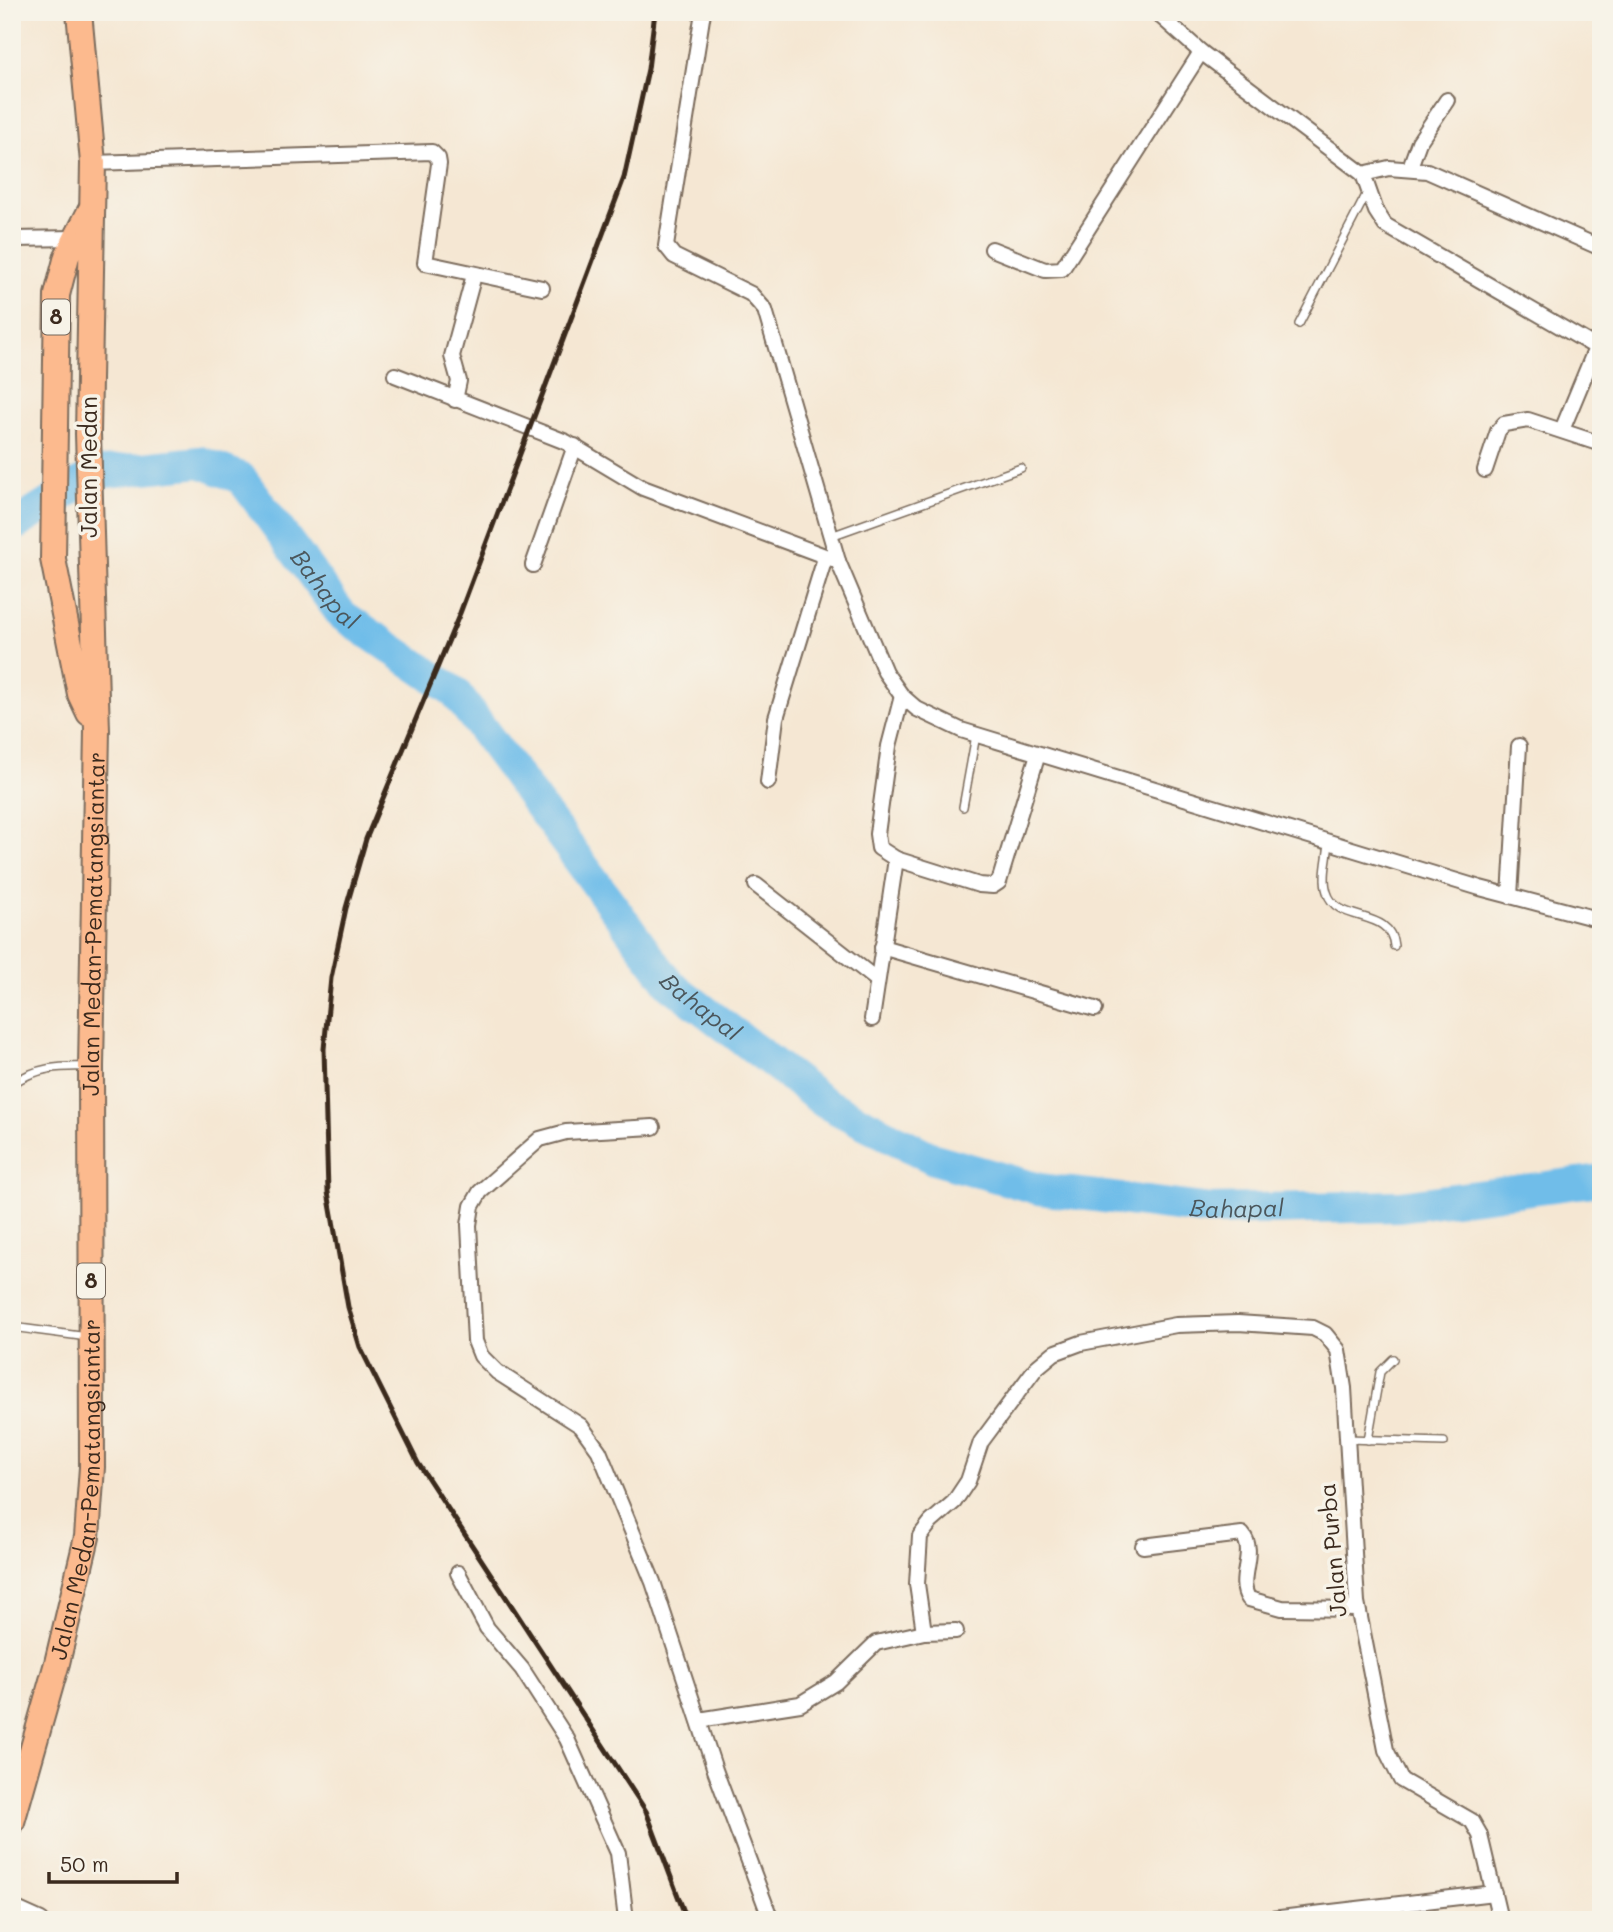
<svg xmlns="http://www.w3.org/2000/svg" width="1613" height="1932" viewBox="0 0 1613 1932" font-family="Mali,sans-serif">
<rect width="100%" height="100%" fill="#f7f3e8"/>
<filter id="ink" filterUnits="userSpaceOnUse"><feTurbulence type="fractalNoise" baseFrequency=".0143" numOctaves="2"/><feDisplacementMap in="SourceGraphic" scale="14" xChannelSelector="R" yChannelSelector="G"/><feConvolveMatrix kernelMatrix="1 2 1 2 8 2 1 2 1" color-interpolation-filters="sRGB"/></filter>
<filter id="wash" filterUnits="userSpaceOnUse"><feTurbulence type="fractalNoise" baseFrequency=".00686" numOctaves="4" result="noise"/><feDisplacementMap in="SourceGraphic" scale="28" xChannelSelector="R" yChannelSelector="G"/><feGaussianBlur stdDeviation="1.57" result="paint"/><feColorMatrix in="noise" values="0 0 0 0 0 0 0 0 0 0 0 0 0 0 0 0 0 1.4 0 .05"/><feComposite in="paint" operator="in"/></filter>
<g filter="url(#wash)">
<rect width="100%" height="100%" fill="#f5e7d3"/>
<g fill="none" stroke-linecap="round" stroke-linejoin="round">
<path stroke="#6fbde9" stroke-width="32" id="s1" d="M12,527l85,-54 103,-11 41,16 101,137 113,77 215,292 155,119 109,56 105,30 171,21 190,-4 201,-26"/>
</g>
</g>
<g filter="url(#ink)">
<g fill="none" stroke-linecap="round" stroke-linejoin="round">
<defs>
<g id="lane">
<polyline points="1299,324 1367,193"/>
<polyline points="831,536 1021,468"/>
<polyline points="963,807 976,735"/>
<path d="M1329,842c-1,16 -7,35 -2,50 9,33 64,15 67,54"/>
<path d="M12,1084c25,-17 47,-18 76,-17"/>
<polyline points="12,1327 88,1337"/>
<polyline points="1347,1439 1444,1442"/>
<polyline points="1368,1440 1380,1372 1393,1359"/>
</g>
<g id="street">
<polyline points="703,12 666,246 674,256 751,294 765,310 838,561 885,672 902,696 917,709 961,730 1480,888 1601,920"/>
<polyline points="1156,12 1201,52 1363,174 1376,211 1385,225 1601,350"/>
<polyline points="93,163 432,152 438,158 439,164 425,263 542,288"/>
<polyline points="1410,167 1419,142 1447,100"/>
<polyline points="1363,174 1389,168 1427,171 1601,248"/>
<polyline points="12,239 76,238"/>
<polyline points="992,249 1045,270 1062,269 1201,52"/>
<polyline points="395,375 566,442 643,488 838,561"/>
<polyline points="455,400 459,381 452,356 474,275"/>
<polyline points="1562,430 1601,336"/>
<polyline points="1485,470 1498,431 1504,424 1528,420 1601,444"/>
<polyline points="533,565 575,446"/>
<polyline points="768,782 776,718 825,558"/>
<polyline points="896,859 879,848 877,834 889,746 902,696"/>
<polyline points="756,885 877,980"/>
<polyline points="1510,896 1519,746"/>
<polyline points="882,947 1095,1009"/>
<polyline points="872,1019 896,859 979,885 993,886 999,882 1038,754"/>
<polyline points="653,1127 566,1132 540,1139 480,1192 472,1206 469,1225 475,1341 481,1356 497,1372 581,1426 599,1451 653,1582 715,1770 771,1920"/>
<path d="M1143,1546l99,-12c16,18 -7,46 7,65l33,9 76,1"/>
<polyline points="458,1573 487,1628 522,1669 567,1739 618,1853 626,1920"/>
<polyline points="924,1632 917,1584 920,1536 931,1522 954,1502 968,1481 981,1442 1036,1368 1054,1353 1081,1343 1176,1325 1238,1323 1313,1328 1325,1334 1338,1350 1344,1388 1357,1602 1386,1750 1401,1780 1472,1821 1480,1835 1500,1920"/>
<polyline points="699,1720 800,1704 836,1682 876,1643 924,1632 956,1631"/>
<polyline points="12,1907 41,1920"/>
<polyline points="1262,1920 1494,1893"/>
</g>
<g id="highway">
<polyline points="89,713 80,694 53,559 57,295 67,256 90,211"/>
<path id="s2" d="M12,1822l45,-159 30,-126 5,-70 -1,-400 6,-337 -9,-296 5,-271 -14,-151"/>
</g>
</defs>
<use href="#lane" stroke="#7c6c5d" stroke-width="10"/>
<use href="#street" stroke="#7c6c5d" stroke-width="18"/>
<use href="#highway" stroke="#7c6c5d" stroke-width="28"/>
<use href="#lane" stroke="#fff" stroke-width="7"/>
<use href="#street" stroke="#fff" stroke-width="14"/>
<use href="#highway" stroke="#fcba8e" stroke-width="24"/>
<polyline stroke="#3b2a1e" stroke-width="5" points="655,12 648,69 624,178 460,613 366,839 346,908 331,978 324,1049 328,1192 348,1307 360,1347 418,1463 646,1811 687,1920"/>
</g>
</g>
<g text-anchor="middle" stroke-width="7" stroke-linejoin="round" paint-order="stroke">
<g fill="#f7f3e8" stroke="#73665b" stroke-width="2">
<rect x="42" y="299.5" width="28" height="35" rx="5"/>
<rect x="77" y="1263.5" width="28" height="35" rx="5"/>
</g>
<g font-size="21" font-weight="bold" fill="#3b2a1e">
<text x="56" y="324">8</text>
<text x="91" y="1288">8</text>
</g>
<g font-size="23" fill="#3b2a1e" stroke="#f7f3e8">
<text transform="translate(89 467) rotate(-90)" y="8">Jalan Medan</text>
<text dy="8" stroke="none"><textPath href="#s2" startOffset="908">Jalan Medan-Pematangsiantar</textPath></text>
<text dy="8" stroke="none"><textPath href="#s2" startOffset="341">Jalan Medan-Pematangsiantar</textPath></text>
<text transform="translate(1333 1550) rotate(-95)" y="8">Jalan Purba</text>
</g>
<g font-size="24" font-style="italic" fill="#4b565b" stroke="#f7f3e8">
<text dy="8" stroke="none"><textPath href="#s1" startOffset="388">Bahapal</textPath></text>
<text dy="8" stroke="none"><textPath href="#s1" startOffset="956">Bahapal</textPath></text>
<text dy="8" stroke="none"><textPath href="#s1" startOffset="1544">Bahapal</textPath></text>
</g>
</g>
<rect width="1613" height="1932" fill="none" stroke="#f7f3e8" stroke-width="42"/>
<path d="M49 1872v10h128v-10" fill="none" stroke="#3b2a1e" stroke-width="3.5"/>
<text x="60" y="1872" font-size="21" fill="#3b2a1e" stroke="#f7f3e8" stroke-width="5" paint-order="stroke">50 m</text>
</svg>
